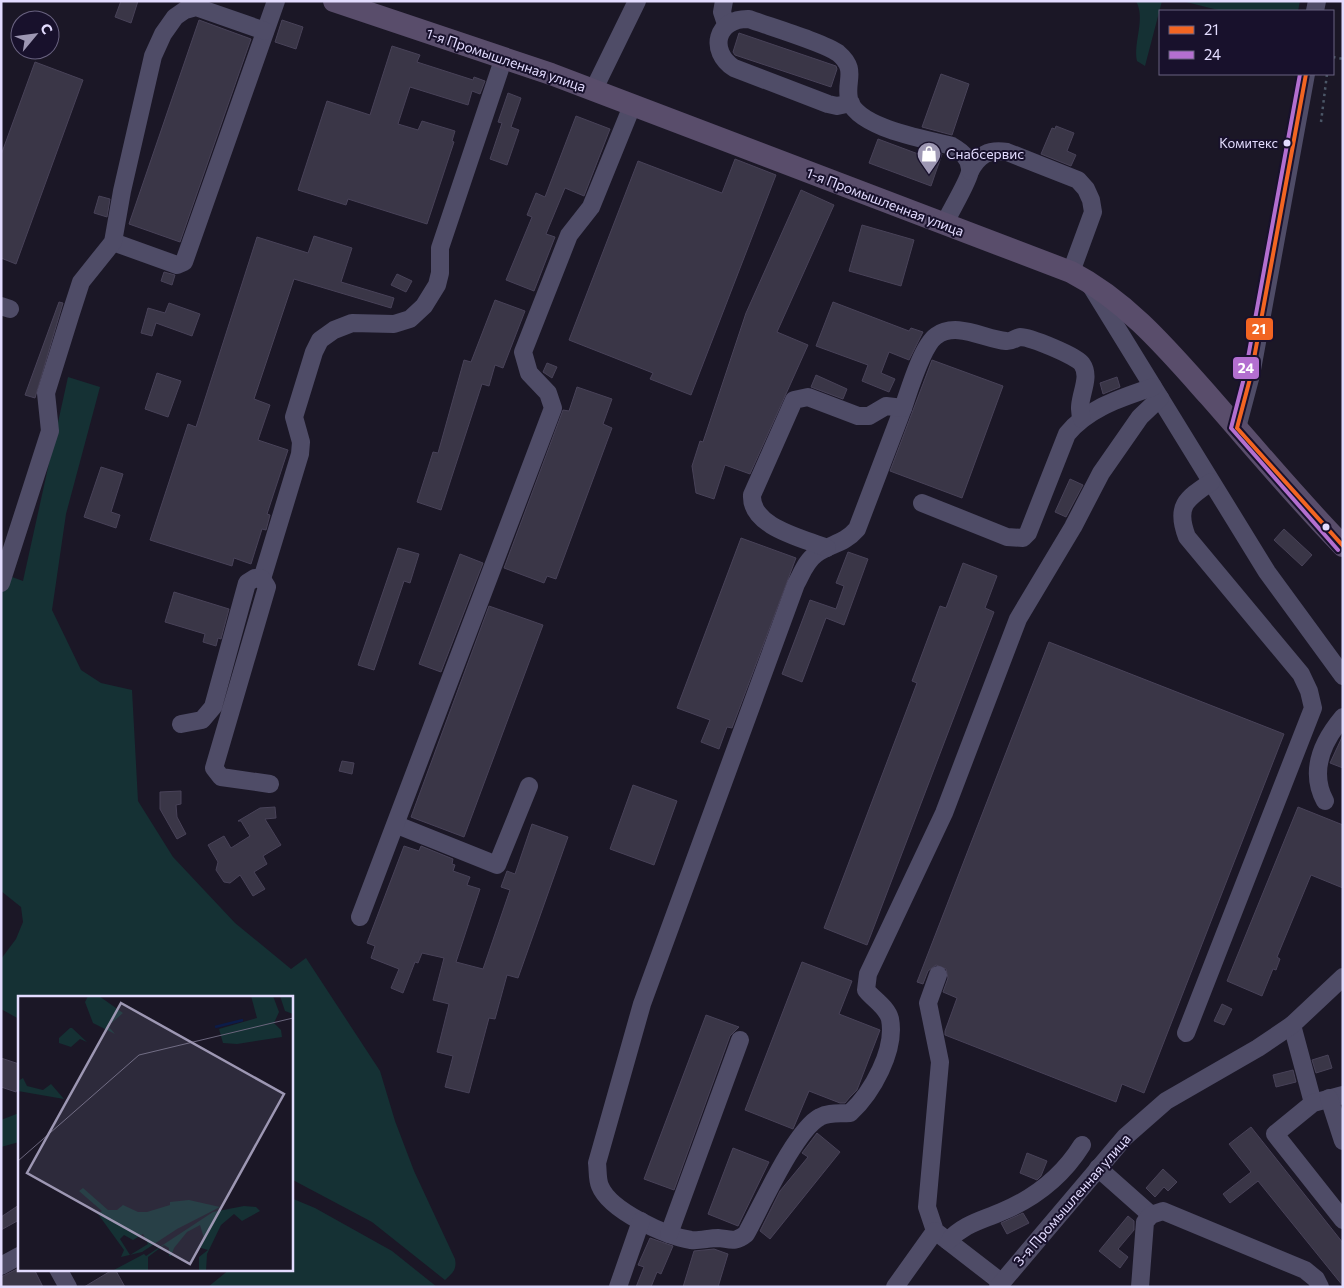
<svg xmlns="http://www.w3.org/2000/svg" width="1344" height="1288" viewBox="0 0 1344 1288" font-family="Commissioner,sans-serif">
<rect width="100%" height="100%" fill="#1b1726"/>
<g fill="#153134">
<path d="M1136,1h26l-17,65 -8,-5c-4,-19 9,-42 -1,-60z"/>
<polygon points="1182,1 1300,1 1298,11 1222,11"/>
<path d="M68,377l32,10 -34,127 -14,96 29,60 20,13 31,7 6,111 35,56 62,66 56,46 15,-11 74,113 15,50 19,50 41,88c2,10 -2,14 -10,21l-73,-58 -81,-43v-182h-272v22l-18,-10v-50l15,-20 7,-17 -2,-15 -20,-16v-318l22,8z"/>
<polygon points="19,1113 19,1142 1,1147 1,1120"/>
<polygon points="291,1198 315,1208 392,1251 437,1287 208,1287 230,1269 291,1269"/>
</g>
<g fill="#3a3647" stroke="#484258">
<polygon points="121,1 138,1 131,23 115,17"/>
<polygon points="199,20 251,39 180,242 129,224"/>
<polygon points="282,20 303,27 296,49 275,42"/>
<polygon points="739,33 836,66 837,69 831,87 735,55 733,52"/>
<polygon points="392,46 420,55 417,62 473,80 474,77 485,81 480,94 472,91 468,105 410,87 398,124 418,130 422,121 455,131 452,141 454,142 427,224 348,199 346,205 298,190 327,101 370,115"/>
<polygon points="35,62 83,80 16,264 1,258 1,155"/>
<polygon points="941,74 969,84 952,135 922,127"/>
<polygon points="508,93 521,98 511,127 519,130 507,165 490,159 502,123 498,122"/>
<polygon points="576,116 610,129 584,196 565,188 546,234 555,237 534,291 506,280 532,217 527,215 536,193 545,197"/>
<polygon points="1056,126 1074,133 1067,151 1076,155 1071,166 1041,154 1052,128 1055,129"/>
<polygon points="878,139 929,158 931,152 942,154 931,186 869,163"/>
<polygon points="735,159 776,175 691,395 650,379 653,373 569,340 638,161 722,193"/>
<polygon points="801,190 834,205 777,332 808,345 750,474 725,465 714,499 696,493 692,466 700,441 703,442 746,313"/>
<polygon points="99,196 110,199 107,217 94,213"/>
<polygon points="862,225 914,240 901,286 849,271"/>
<polygon points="314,236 352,248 341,282 394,298 391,308 294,279 254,399 270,405 258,440 288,450 267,514 270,515 266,530 262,529 251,564 234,558 232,566 150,540 188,424 196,427 257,237 308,253"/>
<polygon points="164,272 175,275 172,285 161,281"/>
<polygon points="397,274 412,281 406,292 391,285"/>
<polygon points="495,300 525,311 503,368 495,365 489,386 482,384 441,510 417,502 433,452 438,453 464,360 471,362"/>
<polygon points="59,302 63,303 35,398 25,395"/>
<polygon points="833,302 909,331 911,328 923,332 909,360 889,352 881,373 895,379 889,392 862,381 868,365 816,346"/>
<polygon points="169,303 200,314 192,336 156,323 152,336 141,333 148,308 165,313"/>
<polygon points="932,360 1003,386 962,498 890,471"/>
<polygon points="547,363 557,367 552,378 543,372"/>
<polygon points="157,373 181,381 168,417 145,409"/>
<polygon points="816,375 847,389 843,399 811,387"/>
<polygon points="1117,377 1120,387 1103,394 1100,383"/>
<polygon points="577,387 612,399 603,424 612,428 556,579 547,576 544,583 504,568 563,410 569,411"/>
<polygon points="101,467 123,474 111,512 120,515 116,528 84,517"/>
<polygon points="1070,479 1083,485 1066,517 1055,512"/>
<polygon points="1284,529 1312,555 1302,566 1274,540"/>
<polygon points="741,538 796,558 732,728 727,727 719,749 701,742 710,720 677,708"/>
<polygon points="398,548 419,554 410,583 404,581 374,670 358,665"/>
<polygon points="848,552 868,559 844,625 826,618 802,682 782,674 810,600 836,609 844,586 836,583"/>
<polygon points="460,554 483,563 441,672 419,664"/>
<polygon points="963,563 997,576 985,608 994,612 867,945 824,928 917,683 912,681 940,606 946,608"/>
<polygon points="174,592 229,609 221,639 218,638 216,646 203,642 205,634 165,622"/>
<polygon points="489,606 543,625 464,837 411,817"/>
<polygon points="1049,642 1284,734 1144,1093 1122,1084 1116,1102 945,1035 945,1031 957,998 943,992 948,978 946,969 936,965 928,971 923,984 917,982"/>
<polygon points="1343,735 1343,768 1330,763"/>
<polygon points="342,761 354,763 352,774 339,771"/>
<polygon points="633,785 677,801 654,865 610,849"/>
<polygon points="181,791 181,804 176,805 177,817 186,834 177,839 160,809 160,792"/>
<polygon points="275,807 276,818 265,819 281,845 263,856 267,864 254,872 265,889 253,896 240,875 230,883 224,882 216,870 218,862 208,845 224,836 231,848 250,836 241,821 238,821 260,808"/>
<polygon points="1298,807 1343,825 1343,888 1311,875 1277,957 1280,959 1276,970 1273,969 1262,996 1227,981"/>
<polygon points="532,824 568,837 518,978 507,975 495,1019 489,1018 469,1093 445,1087 453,1056 437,1052 449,1004 433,1000 444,958 422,953 418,963 415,962 403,993 391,988 399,969 371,958 375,946 367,943 404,846 419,851 421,846 453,859 452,864 455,865 453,871 470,877 467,885 480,889 456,962 483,969 510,890 501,887 507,871 515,874"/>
<polygon points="802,962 852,981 839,1014 880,1030 857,1090 850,1097 845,1103 840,1103 809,1091 793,1129 745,1110"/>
<polygon points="1222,1004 1232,1009 1224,1025 1214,1021"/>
<polygon points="706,1015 739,1027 730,1036 674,1190 644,1179"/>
<polygon points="1328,1055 1332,1068 1316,1073 1312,1060"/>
<polygon points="1,1058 19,1064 19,1085 16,1092 1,1087"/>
<polygon points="1293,1070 1296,1082 1276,1087 1273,1075"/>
<polygon points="1251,1127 1343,1243 1343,1286 1258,1181 1230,1203 1223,1194 1251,1172 1229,1144"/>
<polygon points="817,1133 840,1152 770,1239 760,1231 780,1191 808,1157 802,1153"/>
<polygon points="733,1148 769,1162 738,1226 708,1214"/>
<polygon points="1027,1153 1047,1161 1041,1176 1037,1180 1020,1173"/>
<polygon points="1163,1169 1177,1182 1168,1191 1164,1187 1155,1197 1146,1188"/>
<polygon points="19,1205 19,1220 1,1230 1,1217"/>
<polygon points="1023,1213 1029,1223 1007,1234 1001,1223"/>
<polygon points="1128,1216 1134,1221 1134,1230 1118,1249 1128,1257 1120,1268 1099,1251"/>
<polygon points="650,1238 673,1246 661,1274 657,1272 651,1287 636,1287 644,1267 638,1265"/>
<polygon points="714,1249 728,1254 718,1287 683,1287 694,1251"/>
<polygon points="17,1269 34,1269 43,1287 1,1287 1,1277"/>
<polygon points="115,1269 125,1287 84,1287 114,1269"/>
</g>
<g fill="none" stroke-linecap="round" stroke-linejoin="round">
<g stroke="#4b5767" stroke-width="2.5" stroke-dasharray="2.5 4" stroke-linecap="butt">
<polyline points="1333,57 1343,59"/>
<polyline points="1321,122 1327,74"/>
</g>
<g stroke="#4f4c67" stroke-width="18">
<polyline points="724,1 722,12 726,24"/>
<polyline points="1315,11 1317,1"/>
<polyline points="593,91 637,1"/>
<path d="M851,103l-14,3 -9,-2 -94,-36c-26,-17 -18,-50 15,-49 19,7 76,24 89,34 20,17 7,27 11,46 7,29 77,40 103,47 9,5 19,13 18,25 -1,10 -21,42 -26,54"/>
<path d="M970,171c9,-16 18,-22 37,-19l71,28 8,9 5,11 2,12 -22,60"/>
<polyline points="113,242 177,265 184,262 276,1"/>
<polyline points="1091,286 1267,572 1343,676"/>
<polyline points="1,306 10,309"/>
<path d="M903,408l-46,121c-14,16 -26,14 -41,25 -10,7 -14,19 -20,30l-154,420 -45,159c1,7 0,16 3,23 10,25 66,50 91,54 8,1 18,-2 27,-2 12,1 17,5 28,-4 15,-27 49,-104 74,-117 9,-5 20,-3 30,-4 22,-20 46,-63 40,-94 -3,-12 -17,-20 -24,-29l2,-16 76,-161 74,-194 55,-92 28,-54 39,-56 20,-19"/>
<polyline points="1237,428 1251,375 1306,74"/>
<path d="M922,503l85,34 16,1 5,-5 39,-99c22,-27 55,-36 86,-47"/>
<path d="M827,548c-24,-10 -77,-21 -75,-53l42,-95 14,-3 50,19h11l17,-10 17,2c6,-17 19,-62 33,-72 20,-15 48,3 70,5 5,1 9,-3 14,-4 10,0 57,19 62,27 11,16 -8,37 0,55"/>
<polyline points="262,579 300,454 301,442 294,417 314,352 320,340 334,330 352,323 394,324 410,319 424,306 437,285 440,273 440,248 504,57"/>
<polyline points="1,583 50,431 46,393 70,316 81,282 113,242 122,191 153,56 163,34 175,17 185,10 196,7 265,31"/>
<polyline points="181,724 202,720 213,707 247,583 255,578 262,579 267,587 214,768 221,777 270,784"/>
<path d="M1325,801c-16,-30 -3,-59 18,-84"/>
<polyline points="397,825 497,865 529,786"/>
<polyline points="360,917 553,408 548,393 529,373 523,352 569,235 591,207 632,106"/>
<polyline points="938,975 928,1003 940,1062 927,1207 935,1231 1001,1282"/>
<polyline points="1292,1025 1313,1103"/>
<path d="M1186,1033l127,-325 -4,-17 -8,-17 -114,-137c-12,-31 -1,-38 24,-55"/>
<polyline points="1343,1095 1313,1103 1275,1134 1343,1220"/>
<polyline points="1329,1098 1343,1141"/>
<polyline points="1098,1168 1151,1215"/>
<polyline points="669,1234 740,1040"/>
<path d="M948,1241c16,-17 32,-20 53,-29 34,-14 61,-35 81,-67"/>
<polyline points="1,1266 19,1256"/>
<polyline points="58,1269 68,1287"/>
<polyline points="618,1287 641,1221"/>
<polyline points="895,1287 935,1231"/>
<polyline points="998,1287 1125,1137 1166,1101 1258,1048 1292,1025 1343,977"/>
<polyline points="1140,1287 1145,1222 1151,1215 1163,1211 1305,1270 1316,1279 1320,1287"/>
</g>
<path stroke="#594d6b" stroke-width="22" d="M334,1l217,73 520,198c56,29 97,78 138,124 44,50 87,102 134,150"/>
<defs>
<polyline id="bus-1" points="1306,74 1251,375 1237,428 1343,546"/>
<polyline id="bus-2" points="1300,74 1245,374 1231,428 1338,550"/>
</defs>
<use href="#bus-1" stroke="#18112c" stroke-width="8"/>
<use href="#bus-2" stroke="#18112c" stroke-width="8"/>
<use href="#bus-1" stroke="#f26522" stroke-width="4"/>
<use href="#bus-2" stroke="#b36fd0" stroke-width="4"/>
</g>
<defs>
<symbol id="shop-pin" viewBox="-11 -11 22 30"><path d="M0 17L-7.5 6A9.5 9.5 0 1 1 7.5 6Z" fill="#9d97b3" stroke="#18112c"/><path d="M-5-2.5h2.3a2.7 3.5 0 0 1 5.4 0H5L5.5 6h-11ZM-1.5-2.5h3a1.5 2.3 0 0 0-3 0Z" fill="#fff"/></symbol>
</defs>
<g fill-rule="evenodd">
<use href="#shop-pin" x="915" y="140" width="28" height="38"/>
</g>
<g fill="#e3dcff" stroke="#18112c" stroke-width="2">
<circle cx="1287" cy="143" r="4.5"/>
<circle cx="1326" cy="527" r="4.5"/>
</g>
<g text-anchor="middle" stroke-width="4" stroke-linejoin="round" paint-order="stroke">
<g font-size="13" fill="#e3dcff" stroke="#18112c" text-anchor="end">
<text x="1278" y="148">Комитекс</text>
</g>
<g font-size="14" fill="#e3dcff" stroke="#18112c">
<text transform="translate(506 60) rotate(19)" y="5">1-я Промышленная улица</text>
<text transform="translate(885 202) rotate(21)" y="5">1-я Промышленная улица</text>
<text transform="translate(1072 1200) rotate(-49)" y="5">3-я Промышленная улица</text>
</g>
<g font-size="14" fill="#e3dcff" stroke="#18112c" text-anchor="start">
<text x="946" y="159">Снабсервис</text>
</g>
</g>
<g transform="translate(18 996)">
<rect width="275" height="275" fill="#1b1726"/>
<path d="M70,0h11l24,17 -15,13 7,8 -22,-11 -8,-21zM233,0h22l6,16 -5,11 7,7 1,7 -45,7 -14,-1 -4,-14 38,-11zM262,0h13v18l-8,-3zM52,32h2l15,14 -7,-3 -9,8 -12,-4v-5zM5,82l4,8 16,4 8,-6 13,15 -46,-8v-10zM65,192l25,22h9l6,-5 15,7h9l23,-7v-3l19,-2 31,7 -43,22 -35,23 -21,5 3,-7 -26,-36 4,-3 -23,-20zM125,238l5,10 -18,11 -10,-16 4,-4 9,5zM226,210l12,1 4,4 -18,10 -8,-7 -13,11 -14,29 -1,17h-7v-14l9,-7 -10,-3 6,-9 -4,-13 -13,7 -13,16 -3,8h-2v-8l-5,-3 -16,12v14h-36l32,-17 2,2 67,-44z" fill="#153134" fill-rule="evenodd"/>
<path fill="none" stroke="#0c1c49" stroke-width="2.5" d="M197,31l28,-7"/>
<path fill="none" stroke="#6b667d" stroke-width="1" d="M0,165l121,-106 154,-37"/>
<path fill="#9d97b3" fill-opacity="0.15" stroke="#9d97b3" stroke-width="2.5" d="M103,7l163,91 -94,170 -163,-91z"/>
<rect width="275" height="275" fill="none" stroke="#e3dcff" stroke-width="2.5"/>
</g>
<g stroke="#18112c" stroke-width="2">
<rect x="1245" y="317" width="29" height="24" rx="5" fill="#f26522"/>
<rect x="1232" y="356" width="28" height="24" rx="5" fill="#b36fd0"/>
</g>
<g font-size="14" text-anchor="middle" font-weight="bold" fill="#fff">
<text x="1259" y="334">21</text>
<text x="1246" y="373">24</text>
</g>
<rect width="1344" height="1288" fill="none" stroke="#e3dcff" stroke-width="5"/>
<rect x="1159" y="10" width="175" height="65" fill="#18112c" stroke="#696280"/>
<rect x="1169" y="26" width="25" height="8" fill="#f26522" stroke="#696280"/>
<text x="1204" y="35" font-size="15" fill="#e3dcff">21</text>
<rect x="1169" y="51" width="25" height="8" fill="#b36fd0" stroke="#696280"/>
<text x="1204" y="60" font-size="15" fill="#e3dcff">24</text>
<g transform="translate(35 35) rotate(61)"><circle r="24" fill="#18112c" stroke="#696280"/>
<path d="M0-4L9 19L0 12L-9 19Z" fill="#9d97b3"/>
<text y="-8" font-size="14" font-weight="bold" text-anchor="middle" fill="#e3dcff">С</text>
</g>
</svg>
